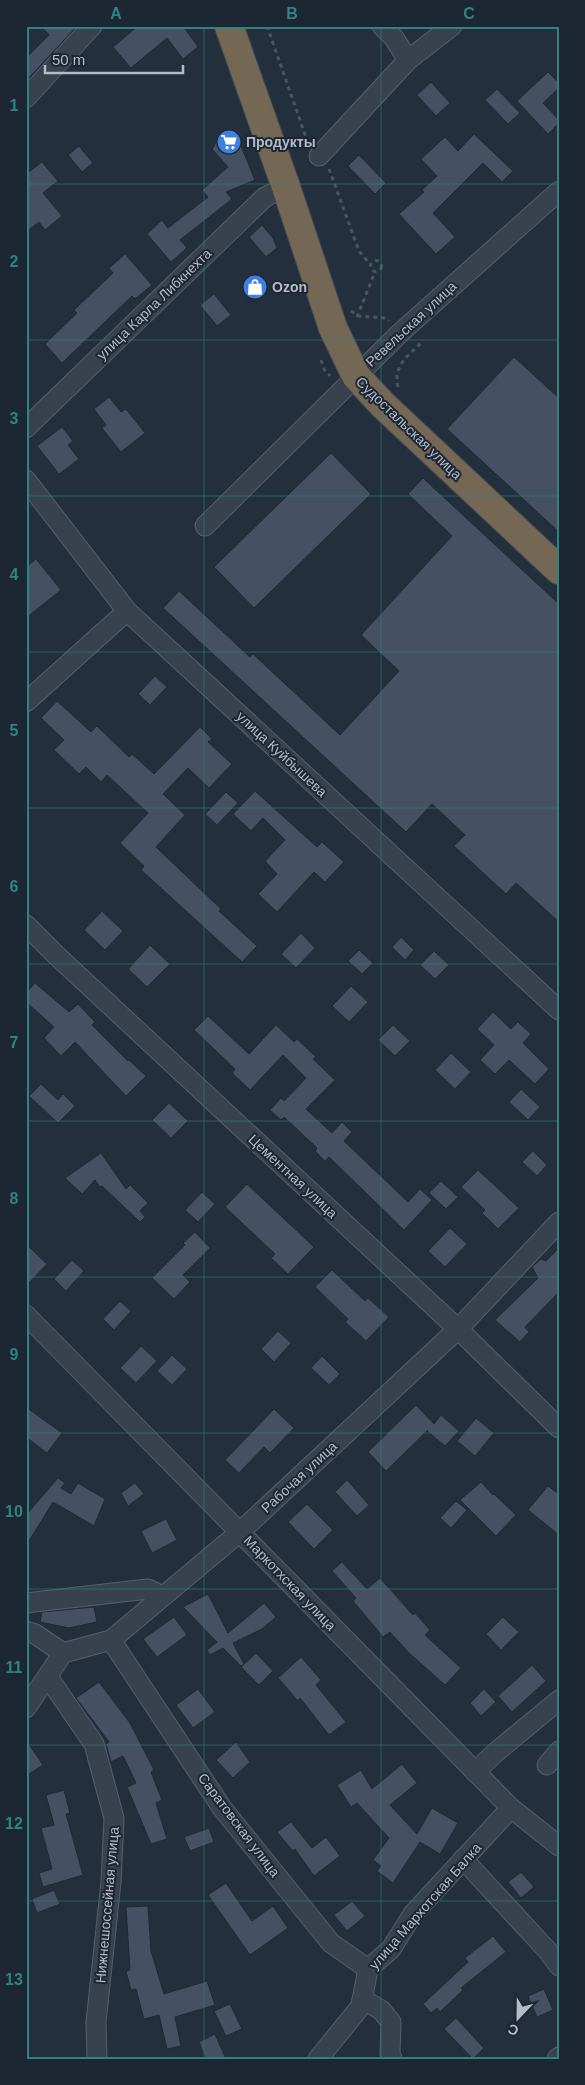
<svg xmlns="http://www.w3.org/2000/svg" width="585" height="2085" viewBox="0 0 585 2085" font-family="Helvetica,sans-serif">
<rect width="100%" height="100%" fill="#242f3e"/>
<g fill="#455162" stroke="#1f2835">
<polygon points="41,26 77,26 26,81 26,58 49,35"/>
<polygon points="138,26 183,26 198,47 183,59 167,38 131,68 113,47"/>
<polygon points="548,72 559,83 559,88 543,103 559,120 559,123 548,134 517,101"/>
<polygon points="431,82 450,103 436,116 417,95"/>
<polygon points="497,89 520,113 508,124 485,100"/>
<polygon points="223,131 239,141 255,180 226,192 232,199 180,240 187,248 171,262 147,234 162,220 168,228 208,197 202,190 228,167 212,149"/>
<polygon points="474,134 513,171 502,182 483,163 433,213 455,237 436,254 399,214 424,192 422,190 437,176 421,159 445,137 458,151"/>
<polygon points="79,146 93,163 82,172 68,155"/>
<polygon points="359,155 386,183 375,194 348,166"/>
<polygon points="42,162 58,181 43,193 62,216 45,230 39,222 26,232 26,174"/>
<polygon points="262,225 273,238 277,248 266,257 249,237"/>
<polygon points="125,254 152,285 135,299 132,296 62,363 45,344 77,313 74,310 113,273 109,268"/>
<polygon points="214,294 231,315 217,326 200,305"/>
<polygon points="514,357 559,398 559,532 447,429"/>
<polygon points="109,397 121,412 126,409 145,433 121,452 102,428 106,425 94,409"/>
<polygon points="62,427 73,441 68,445 79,459 59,474 37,446"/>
<polygon points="331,453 371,494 254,608 214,567"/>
<polygon points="423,478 559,604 559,922 516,883 506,894 454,846 465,835 432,804 406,832 163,608 179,591 250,657 253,654 340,735 399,671 361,635 452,536 408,494"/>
<polygon points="36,559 61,590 26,618 26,567"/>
<polygon points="155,676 167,687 150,705 138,694"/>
<polygon points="57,701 91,732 97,726 129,757 132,754 154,774 200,727 212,739 208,742 232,764 209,788 188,768 163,794 185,815 156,847 221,909 219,911 257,946 242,962 141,870 144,866 120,843 148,813 107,775 101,782 86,767 79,774 54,750 64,740 41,718"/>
<polygon points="255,791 317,847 322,842 344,862 325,882 314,872 277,912 258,894 277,874 265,861 285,840 263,818 251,831 233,814"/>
<polygon points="226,792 238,803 217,825 205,814"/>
<polygon points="102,911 123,931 105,950 84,930"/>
<polygon points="301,933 315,948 296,968 281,954"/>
<polygon points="401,937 414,950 405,960 392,947"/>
<polygon points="150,945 170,964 147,987 128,969"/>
<polygon points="359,950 373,963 362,974 348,961"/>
<polygon points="434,951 449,965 435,979 420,965"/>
<polygon points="35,983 69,1012 78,1004 95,1022 92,1025 128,1061 129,1060 146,1076 126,1096 75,1042 61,1056 44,1038 54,1027 26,1002 26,993"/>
<polygon points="351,986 368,1002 349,1022 332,1006"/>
<polygon points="493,1012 511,1029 518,1022 531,1034 523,1043 549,1069 535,1084 509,1060 495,1074 480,1060 494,1045 477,1029"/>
<polygon points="208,1016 249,1054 276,1025 294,1042 297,1039 316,1057 313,1059 335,1080 306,1109 332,1133 342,1122 352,1132 344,1141 408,1202 420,1189 432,1200 404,1230 329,1157 325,1161 315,1151 317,1148 284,1117 281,1120 270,1110 281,1098 284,1101 306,1078 283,1055 250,1090 232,1073 235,1069 194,1030"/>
<polygon points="393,1025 410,1041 395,1056 378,1040"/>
<polygon points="451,1053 471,1072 455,1089 435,1070"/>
<polygon points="41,1084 58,1100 63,1094 75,1106 58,1123 29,1096"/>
<polygon points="521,1089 540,1107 528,1120 509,1102"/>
<polygon points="169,1103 188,1121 171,1138 152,1120"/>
<polygon points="533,1151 547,1165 537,1176 522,1162"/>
<polygon points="101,1153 126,1189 130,1185 148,1203 140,1211 145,1217 140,1222 102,1186 100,1187 95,1180 82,1194 65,1178"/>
<polygon points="478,1170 519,1208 498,1229 482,1213 485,1210 461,1187"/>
<polygon points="441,1181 458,1197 446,1209 429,1193"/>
<polygon points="247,1184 314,1247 288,1274 271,1258 275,1254 225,1207"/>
<polygon points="202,1192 215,1204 198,1222 185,1210"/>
<polygon points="450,1228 467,1244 445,1267 428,1251"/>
<polygon points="195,1232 210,1248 183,1275 190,1282 174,1299 152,1278 185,1245 183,1243"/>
<polygon points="26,1244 47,1264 26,1286"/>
<polygon points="559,1248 559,1292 525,1327 529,1332 520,1342 495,1320 538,1278 532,1267 541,1259 546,1261"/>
<polygon points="72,1260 84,1271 66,1291 54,1279"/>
<polygon points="332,1270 365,1301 368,1298 389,1317 366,1341 345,1322 348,1319 315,1287"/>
<polygon points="120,1301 131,1311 114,1330 103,1319"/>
<polygon points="278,1331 291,1343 274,1362 261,1349"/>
<polygon points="141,1346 157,1361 136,1383 120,1368"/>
<polygon points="172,1355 187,1369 172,1385 157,1371"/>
<polygon points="322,1356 340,1374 329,1385 311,1368"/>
<polygon points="416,1405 434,1424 441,1415 459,1431 445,1446 427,1431 428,1430 386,1471 368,1452"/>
<polygon points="26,1407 62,1433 47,1453 26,1437"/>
<polygon points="274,1409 294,1428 270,1453 264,1447 239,1473 225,1460"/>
<polygon points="476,1418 494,1433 475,1456 457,1441"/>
<polygon points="58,1478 65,1483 61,1488 71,1494 78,1483 105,1499 94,1526 53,1502 26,1546 26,1515"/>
<polygon points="347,1480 369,1505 357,1516 335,1492"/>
<polygon points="481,1482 493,1495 494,1494 516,1515 496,1536 460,1500"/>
<polygon points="135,1483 144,1494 128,1506 121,1493"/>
<polygon points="548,1486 559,1494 559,1535 528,1510"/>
<polygon points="456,1501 467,1510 451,1528 440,1518"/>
<polygon points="307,1504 333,1530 314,1549 288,1522"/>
<polygon points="166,1519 177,1540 152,1553 141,1531"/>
<polygon points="342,1562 367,1589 380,1578 413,1615 415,1613 430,1630 425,1635 461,1668 445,1685 408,1652 390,1632 383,1637 353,1601 356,1598 332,1571"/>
<polygon points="208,1594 228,1633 264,1603 276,1617 262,1629 233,1643 244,1664 241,1666 223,1648 210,1655 207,1650 217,1642 183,1607"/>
<polygon points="94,1607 97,1622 69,1628 40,1622 42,1612"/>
<polygon points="174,1617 187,1635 157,1657 143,1639"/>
<polygon points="503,1617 519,1632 501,1650 486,1634"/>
<polygon points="256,1653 273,1671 259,1685 241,1667"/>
<polygon points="301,1657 321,1680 316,1685 346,1722 329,1735 300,1698 298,1701 278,1678"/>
<polygon points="532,1665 546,1681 512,1712 498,1696"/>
<polygon points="99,1682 130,1723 154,1770 151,1772 162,1800 156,1803 167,1839 151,1844 127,1787 136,1783 123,1756 111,1762 106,1744 109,1742 76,1698"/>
<polygon points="198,1689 215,1712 193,1728 176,1705"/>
<polygon points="484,1689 496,1702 481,1716 470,1703"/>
<polygon points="26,1740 43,1765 26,1776"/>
<polygon points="236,1742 250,1762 233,1778 216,1760"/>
<polygon points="402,1764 417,1783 390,1805 417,1834 432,1808 458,1823 440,1854 420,1842 393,1883 377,1871 381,1866 373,1860 389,1838 357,1803 351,1807 337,1785 361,1770 372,1789"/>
<polygon points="64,1790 70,1813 66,1814 83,1875 43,1887 39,1873 52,1869 41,1828 54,1825 46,1795"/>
<polygon points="291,1822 312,1848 326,1837 340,1856 314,1876 295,1849 293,1851 277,1832"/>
<polygon points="209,1828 214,1842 190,1851 184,1837"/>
<polygon points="521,1872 534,1887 521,1898 508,1882"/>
<polygon points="226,1883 252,1921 273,1906 288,1928 250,1955 208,1895"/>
<polygon points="54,1890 60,1904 37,1913 32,1899"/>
<polygon points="352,1901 365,1916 347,1931 334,1915"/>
<polygon points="148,1906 151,1951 164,1994 207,1981 215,2005 175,2017 181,2046 167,2049 159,2015 144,2019 136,1989 131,1990 126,1971 130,1970 126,1907"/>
<polygon points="493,1936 506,1952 461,1988 463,1990 440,2012 437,2008 431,2013 423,2004 468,1962 465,1958"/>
<polygon points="544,1989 553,2010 537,2017 528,1996"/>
<polygon points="230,2004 242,2029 226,2036 214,2011"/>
<polygon points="456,2018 484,2048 473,2059 444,2029"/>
<polygon points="215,2034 226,2059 206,2059 199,2042"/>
</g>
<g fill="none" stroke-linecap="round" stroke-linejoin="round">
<defs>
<g id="street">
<polyline points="382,26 394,38 408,60"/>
<polyline points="26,98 92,26"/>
<polyline points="319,156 408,60 452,26"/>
<polyline points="26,428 265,197 286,187"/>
<polyline points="26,480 127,611 559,1010"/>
<polyline points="205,526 400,333 559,191"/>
<polyline points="26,702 127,611"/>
<polyline points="26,925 56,955 458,1329 559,1428"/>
<polyline points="26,1315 511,1808 559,1846"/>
<polyline points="26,1603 148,1589 162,1596"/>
<polyline points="26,1631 35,1634 63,1653"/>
<polyline points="111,1640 222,1808 331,1943 368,1969"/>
<polyline points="48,1677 94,1744 114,1818 111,1882 96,2022 97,2059"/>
<polyline points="26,1708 63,1653 111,1640 240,1532 458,1329 559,1222"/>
<polyline points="547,1765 559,1751"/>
<polyline points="475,1772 496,1752 559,1700"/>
<polyline points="463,1859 547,1950 559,1966"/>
<polyline points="362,1999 381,2010 391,2022 390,2053 392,2059"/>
<polyline points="318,2059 361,2006 368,1969 391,1949 413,1914 511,1808"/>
<polyline points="557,2059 559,2057"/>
</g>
<polyline id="highway" points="229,26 286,187 333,328 356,376 383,405 559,570"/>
</defs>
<use href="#street" stroke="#565f6c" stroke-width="21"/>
<use href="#highway" stroke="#434c59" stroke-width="30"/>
<g stroke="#44595c" stroke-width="3" stroke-dasharray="4 4" stroke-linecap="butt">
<polyline points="267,26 308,143"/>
<polyline points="329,169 359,251 370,264"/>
<circle cx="376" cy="266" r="5.5"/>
<polyline points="351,311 358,316 386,318 389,321"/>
<polyline points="357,317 375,272"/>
<polyline points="321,360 325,371 330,376"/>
<path d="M398,387c-5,-22 10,-31 24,-45"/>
</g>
<use href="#street" stroke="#38414e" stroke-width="19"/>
<use href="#highway" stroke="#746855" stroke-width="28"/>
</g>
<path fill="none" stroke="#308480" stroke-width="1" stroke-opacity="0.55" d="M204,26v2033M381,26v2033M26,184h533M26,340h533M26,496h533M26,652h533M26,808h533M26,964h533M26,1121h533M26,1277h533M26,1433h533M26,1589h533M26,1745h533M26,1901h533"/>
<defs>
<symbol id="supermarket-disc" viewBox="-11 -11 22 22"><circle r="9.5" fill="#3f7fe0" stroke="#1d2633"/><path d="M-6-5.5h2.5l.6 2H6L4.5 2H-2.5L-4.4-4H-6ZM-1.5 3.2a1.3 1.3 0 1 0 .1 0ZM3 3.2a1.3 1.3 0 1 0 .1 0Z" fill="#fff"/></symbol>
<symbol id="shop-disc" viewBox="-11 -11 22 22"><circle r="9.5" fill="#3f7fe0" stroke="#1d2633"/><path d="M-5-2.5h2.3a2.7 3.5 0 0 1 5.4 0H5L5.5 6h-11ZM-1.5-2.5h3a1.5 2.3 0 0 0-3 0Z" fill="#fff"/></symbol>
</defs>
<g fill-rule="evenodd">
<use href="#supermarket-disc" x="215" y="128" width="28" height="28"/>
<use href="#shop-disc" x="241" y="273" width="28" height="28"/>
</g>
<g text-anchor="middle" stroke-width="4" stroke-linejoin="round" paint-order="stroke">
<g font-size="14" font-weight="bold" fill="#b4bcc9" stroke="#1d2633" text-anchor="start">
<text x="246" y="147">Продукты</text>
<text x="272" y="292">Ozon</text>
</g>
<g font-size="14" fill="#b4bcc9" stroke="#1d2633">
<text transform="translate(154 304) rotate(-44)" y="5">улица Карла Либкнехта</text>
<text transform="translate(411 324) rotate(-43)" y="5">Ревельская улица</text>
<text transform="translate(409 428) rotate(44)" y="5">Судостальская улица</text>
<text transform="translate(282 754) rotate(43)" y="5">улица Куйбышева</text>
<text transform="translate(293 1176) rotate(43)" y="5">Цементная улица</text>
<text transform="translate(299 1477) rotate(-43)" y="5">Рабочая улица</text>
<text transform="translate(290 1583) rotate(46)" y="5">Маркотхская улица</text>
<text transform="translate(239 1825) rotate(53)" y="5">Саратовская улица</text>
<text transform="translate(107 1905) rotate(-85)" y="5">Нижнешоссейная улица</text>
<text transform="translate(425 1906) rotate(-49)" y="5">улица Мархотская Балка</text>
</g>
</g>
<rect width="585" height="2085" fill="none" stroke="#1d2633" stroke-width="55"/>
<g transform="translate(518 2018) rotate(202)" stroke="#1d2633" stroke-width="4" paint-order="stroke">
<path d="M0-4L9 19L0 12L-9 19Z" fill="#b4bcc9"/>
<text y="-8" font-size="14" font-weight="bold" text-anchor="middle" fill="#b4bcc9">С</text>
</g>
<path d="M45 65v8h138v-8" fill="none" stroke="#b4bcc9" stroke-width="2.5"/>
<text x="52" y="65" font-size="15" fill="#b4bcc9" stroke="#1d2633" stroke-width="4" paint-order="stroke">50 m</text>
<rect x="28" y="28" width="530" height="2030" fill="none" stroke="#308480" stroke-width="2"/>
<g font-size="16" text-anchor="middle" font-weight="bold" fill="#308480">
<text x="116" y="19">A</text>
<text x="292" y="19">B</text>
<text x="469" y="19">C</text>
<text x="14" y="111">1</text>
<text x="14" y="267">2</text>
<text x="14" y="424">3</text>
<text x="14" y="580">4</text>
<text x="14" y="736">5</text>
<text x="14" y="892">6</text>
<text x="14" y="1048">7</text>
<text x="14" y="1204">8</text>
<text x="14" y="1360">9</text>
<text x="14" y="1517">10</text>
<text x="14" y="1673">11</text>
<text x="14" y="1829">12</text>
<text x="14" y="1985">13</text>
</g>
</svg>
